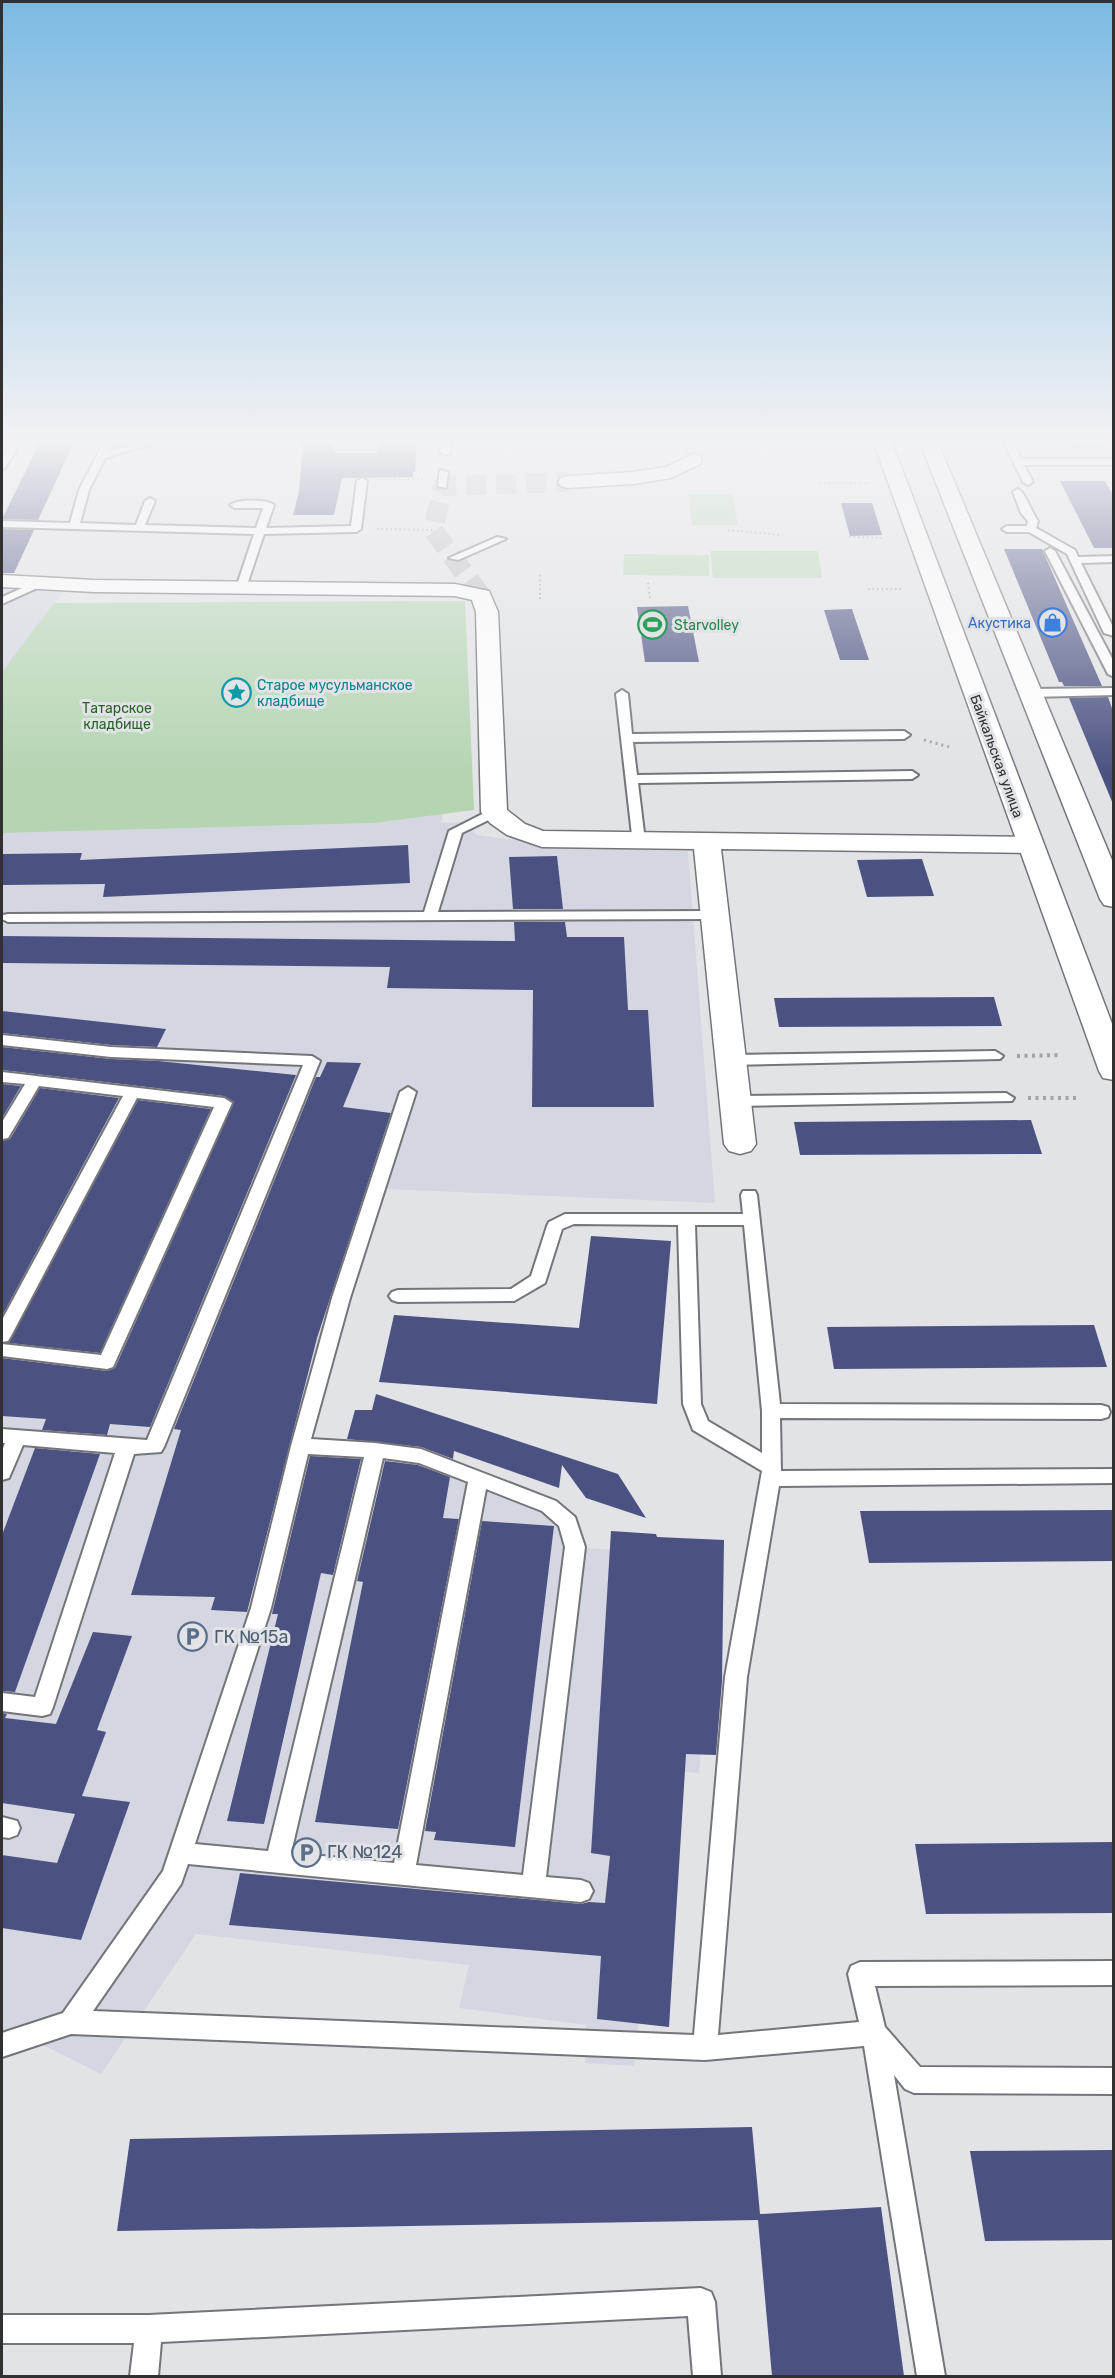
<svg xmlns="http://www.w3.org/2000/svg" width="1115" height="2378" viewBox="0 0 1115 2378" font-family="Rubik,sans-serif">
<rect width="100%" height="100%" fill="#e2e3e6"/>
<g fill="#d4d7e1">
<polygon points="2,585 66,589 2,672"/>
<polygon points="443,814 441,823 462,822 477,835 575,848 688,851 715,1203 387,1189 332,1349 309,1447 391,1454 559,1510 581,1548 699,1555 712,1632 699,1773 666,1770 634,2066 585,2063 586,2025 459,2008 469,1965 196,1934 101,2074 15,2031 2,2031 2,833 375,823"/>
</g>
<g fill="#b5d5b2">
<polygon points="688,494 732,494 738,525 692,525"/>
<polygon points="710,551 818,551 822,578 713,578"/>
<polygon points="624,554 709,555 709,576 623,575"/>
<polygon points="465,601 474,810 375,823 2,833 2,672 54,603"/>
</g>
<g fill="#4b5282">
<polygon points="41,440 75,440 38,520 2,519"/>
<polygon points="303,440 332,440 334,453 377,453 379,440 417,440 415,472 413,472 413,477 342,478 334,515 293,515 299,492"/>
<polygon points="1060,481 1105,481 1113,495 1113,548 1094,548"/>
<polygon points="841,503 872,503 882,535 850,536"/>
<polygon points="2,529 34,530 14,573 2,573"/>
<polygon points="1004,549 1042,549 1102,686 1064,686 1062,682 1059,682"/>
<polygon points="688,606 699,662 645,662 637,607"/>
<polygon points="852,609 869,660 840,660 824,610"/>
<polygon points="1108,697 1113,711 1113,804 1069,698"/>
<polygon points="408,845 410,883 103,897 105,884 2,885 2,854 82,853 80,860"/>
<polygon points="557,856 563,909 513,909 509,857"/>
<polygon points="922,859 934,896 867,897 857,860"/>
<polygon points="514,922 565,922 567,937 624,937 628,1010 648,1010 654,1107 532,1107 533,990 387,988 390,967 2,963 2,936 515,941"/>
<polygon points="994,997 1002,1026 779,1027 774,998"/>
<polygon points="2,1011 166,1029 157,1047 111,1045 2,1033"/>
<polygon points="2,1047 111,1059 158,1061 296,1075 150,1427 110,1424 107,1435 42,1430 46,1419 2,1416 2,1358 107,1371 115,1368 234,1102 224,1096 2,1070"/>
<polygon points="327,1062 361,1063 343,1107 391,1113 317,1338 247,1612 211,1610 215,1597 131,1595 181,1430 174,1429 316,1077 320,1077"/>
<polygon points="2,1084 21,1086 2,1118"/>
<polygon points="40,1088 119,1098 2,1316 2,1141 10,1139"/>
<polygon points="138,1100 211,1109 100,1353 9,1343"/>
<polygon points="1031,1120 1042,1154 800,1155 794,1122"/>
<polygon points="591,1236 671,1241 657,1404 379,1382 394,1315 579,1328"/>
<polygon points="1094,1325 1107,1367 834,1369 827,1327"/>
<polygon points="376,1394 618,1474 646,1518 586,1498 562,1465 559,1488 454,1451 453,1459 421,1447 347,1439 355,1410 372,1410"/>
<polygon points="35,1448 100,1454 15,1692 2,1691 2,1535"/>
<polygon points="310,1456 361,1459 333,1575 321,1573 264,1824 227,1821 278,1614 272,1614"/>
<polygon points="385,1461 418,1465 450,1477 443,1518 459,1519 398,1829 315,1822 363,1582 357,1581"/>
<polygon points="1113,1510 1113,1561 869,1563 860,1511"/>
<polygon points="482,1521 554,1526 515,1847 434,1840 436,1832 425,1831"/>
<polygon points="611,1531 656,1534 657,1537 724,1540 722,1681 716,1755 686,1754 669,2027 597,2019 601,1956 229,1925 240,1873 581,1904 589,1902 605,1903 610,1856 591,1853"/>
<polygon points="93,1632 132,1636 97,1730 106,1732 82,1796 130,1802 81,1940 2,1928 2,1855 57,1863 75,1814 2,1803 2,1713 7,1714 5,1718 56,1724"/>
<polygon points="1113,1842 1113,1913 926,1914 915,1844"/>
<polygon points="752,2127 760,2214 881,2207 904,2376 772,2376 758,2220 117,2231 130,2139"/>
<polygon points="1113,2150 1113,2240 985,2241 970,2151"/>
</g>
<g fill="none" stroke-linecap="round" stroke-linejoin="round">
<g stroke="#bfbfc2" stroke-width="20" stroke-dasharray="20 10" stroke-linecap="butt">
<polyline points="693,460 694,448"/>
<polyline points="481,596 433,530 443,486 568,482"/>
</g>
<defs>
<g id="service">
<polygon points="12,440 22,440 5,468 2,469 2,459"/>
<path d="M105,440h10l-6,11 39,-11h15l-58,18 -16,32 -9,33 56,2 9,-24 5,-3 5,3 -10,24 111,3 7,-20h-28l-5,-3c8,-6 36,-6 44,0l-8,23 85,-2 6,-45 5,-3 5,3 -6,48 -5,3 -92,2 -18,54 -5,3 -5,-3 18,-54 -252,-7v-6l68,2 9,-33z"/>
<polygon points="441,440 451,440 449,455 441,453"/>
<polygon points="1003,440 1013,440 1021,459 1114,459 1114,465 1024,465 1033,482 1028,485 1023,482"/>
<polygon points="1069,440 1109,440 1111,442 1106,445 1075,445"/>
<polygon points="440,470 448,472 446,488 438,486"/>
<path d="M1018,489c8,4 13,23 20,32l-2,7 39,22 3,7 36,-1v6l-33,1 33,66v7l-10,-3 -37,-79 -38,-22h-22l-5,-3 5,-3h20l1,-5 -7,-8 -8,-21z"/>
<polygon points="497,537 506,539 458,560 449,558"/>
<polygon points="1050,548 1055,551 1114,662 1114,677 1108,674 1045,551"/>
<polygon points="40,580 44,581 44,585 2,604 2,597"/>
<polygon points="1114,688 1114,695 1031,697 1025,693 1031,689"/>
<polygon points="622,690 628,694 632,734 904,731 910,735 904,739 633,742 637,775 912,771 918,775 912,779 638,783 645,841 643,844 633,844 616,694"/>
<polygon points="494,808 499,809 500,812 499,815 462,833 438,912 713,911 720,915 713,919 8,922 2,919 3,915 8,914 424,912 449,831"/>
<polygon points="2,1035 111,1047 312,1056 320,1061 164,1447 161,1452 134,1454 53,1707 50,1714 42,1716 2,1711 2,1693 35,1697 115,1453 23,1445 9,1478 2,1480 2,1451 5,1443 2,1443 2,1429 147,1440 303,1065 111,1057 2,1045"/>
<polygon points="995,1051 1003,1056 1000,1059 730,1065 722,1060 730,1055"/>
<polygon points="2,1072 224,1098 232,1103 113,1367 107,1369 2,1356 2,1344 101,1355 214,1107 137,1098 11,1336 8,1341 2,1342 2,1320 123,1096 39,1086 8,1138 2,1139 2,1122 25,1084 2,1082"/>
<path d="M408,1087l8,5 -66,206 -39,141 64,4 46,6 135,52 19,16 10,30 -39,330 35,3 8,3 4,8 -4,8 -8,3 -393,-38 -7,20 -88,127 601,24 31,-358 37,-206 -69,-41 -10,-26 -5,-179 -104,-1 -12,5 -17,54 -31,18 -116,1 -6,-2 -3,-4 3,-4 6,-2 113,-1 20,-13 16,-50 2,-4 16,-8h178l-2,-19 2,-4h12l2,4 23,209 321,1 7,2 2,5 -2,5 -7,2 -321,-1 1,53 333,-2v14l-335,3 -32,191 -29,358 141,-13 -11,-48 3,-8 9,-4 254,-1v24l-239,1 10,41 35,40 194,1v26l-200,-1 -9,-4 -11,-14 51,301h-28l-53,-330 -159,14 -634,-26 -69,23v-24l61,-20 100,-142 88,-263 40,-162 41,-148 68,-206zM695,1225h49l18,186v42l-54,-32 -7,-17zM308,1454l56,3 -96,394 -73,-7 76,-236zM383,1458l36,5 49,19 -74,381 -103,-10zM486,1489l56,22 17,15 6,21 -42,328 -107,-10z"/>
<polygon points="1006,1093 1014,1098 1012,1101 735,1106 727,1101 735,1096"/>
<polygon points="2,1817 17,1821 20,1828 17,1835 9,1838 2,1837"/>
<polygon points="701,2288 711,2292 715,2302 721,2376 693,2376 688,2316 161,2342 158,2376 130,2376 134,2343 2,2343 2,2315 149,2315"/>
</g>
<g id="minor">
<polygon points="693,454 700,456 702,460 700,464 671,478 633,484 568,488 561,486 558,482 561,478 568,476 633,472 666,467"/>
<polygon points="2,575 94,580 455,584 489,591 498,612 507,810 525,824 543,831 1030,837 1039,839 1043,845 1039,851 1030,853 721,849 756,1144 751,1151 740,1154 729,1151 724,1144 694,849 542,847 507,835 490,823 481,812 476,612 472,600 455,596 94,592 2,587"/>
</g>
<g id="primary">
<polygon points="873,440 891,440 1114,1029 1114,1080 1103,1078 1099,1071"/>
<polygon points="919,440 937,440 1114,865 1114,907 1104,905 1100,899"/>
</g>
</defs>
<use href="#service" stroke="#747578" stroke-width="4"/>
<use href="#minor" stroke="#747578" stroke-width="3"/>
<use href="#primary" stroke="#747578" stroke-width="3"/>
<g stroke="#a2a3a5" stroke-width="2" stroke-dasharray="1.5 3" stroke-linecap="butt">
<polyline points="381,480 424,479"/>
<polyline points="819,483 869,483"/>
<polyline points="377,529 433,530"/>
<polyline points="728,530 781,535"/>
<polyline points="849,537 885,538"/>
<polyline points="540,575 540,600"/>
<polyline points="648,583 650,598"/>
<polyline points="868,589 902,589"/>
</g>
<polyline stroke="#a2a3a5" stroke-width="3" stroke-dasharray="2 4" stroke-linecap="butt" points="924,740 953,748"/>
<g stroke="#a2a3a5" stroke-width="4" stroke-dasharray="3 4.5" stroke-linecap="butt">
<polyline points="1017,1056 1062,1055"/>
<polyline points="1028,1098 1077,1098"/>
</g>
<use href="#service" fill="#fff" fill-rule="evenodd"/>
<use href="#minor" fill="#fff" fill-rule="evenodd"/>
<use href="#primary" fill="#fff" fill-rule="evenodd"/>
</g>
<linearGradient id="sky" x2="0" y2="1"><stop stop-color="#7cbae3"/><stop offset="0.57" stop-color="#f2f2f4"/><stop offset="1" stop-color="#f2f2f4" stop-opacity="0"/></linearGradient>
<rect width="1115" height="773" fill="url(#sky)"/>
<defs>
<symbol id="shop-ring" viewBox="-11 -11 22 22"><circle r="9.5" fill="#e2e3e6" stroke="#3f7fe0" stroke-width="1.5"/><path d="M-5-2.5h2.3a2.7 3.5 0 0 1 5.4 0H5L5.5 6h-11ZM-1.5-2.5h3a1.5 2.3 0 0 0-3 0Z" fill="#3f7fe0"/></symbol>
<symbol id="stadium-ring" viewBox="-11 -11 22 22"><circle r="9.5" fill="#e2e3e6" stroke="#2e9e5b" stroke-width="1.5"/><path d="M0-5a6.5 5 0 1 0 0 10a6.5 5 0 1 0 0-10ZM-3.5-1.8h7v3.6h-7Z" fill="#2e9e5b"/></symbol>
<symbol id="sight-ring" viewBox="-11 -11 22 22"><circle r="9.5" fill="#e2e3e6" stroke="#0f9aa8" stroke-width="1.5"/><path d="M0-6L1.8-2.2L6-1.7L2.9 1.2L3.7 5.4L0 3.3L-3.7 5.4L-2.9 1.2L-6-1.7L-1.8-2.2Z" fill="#0f9aa8"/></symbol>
<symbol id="parking-ring" viewBox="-11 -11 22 22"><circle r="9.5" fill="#e2e3e6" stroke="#5c6f8a" stroke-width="1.5"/><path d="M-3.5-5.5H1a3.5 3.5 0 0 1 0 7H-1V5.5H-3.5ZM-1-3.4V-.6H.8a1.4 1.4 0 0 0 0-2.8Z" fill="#5c6f8a"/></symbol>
</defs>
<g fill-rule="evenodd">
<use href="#shop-ring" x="1036" y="606" width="33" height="33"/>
<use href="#stadium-ring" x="636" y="608" width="33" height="33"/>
<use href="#sight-ring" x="220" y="676" width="33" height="33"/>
<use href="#parking-ring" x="176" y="1620" width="33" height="33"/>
<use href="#parking-ring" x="290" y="1836" width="33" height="33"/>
</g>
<g text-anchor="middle" stroke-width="6" stroke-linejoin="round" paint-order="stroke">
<g font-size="14" fill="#366cbe" stroke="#e2e3e6" text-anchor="end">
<text x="1031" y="628">Акустика</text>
</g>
<g font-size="14" fill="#27864d" stroke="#e2e3e6" text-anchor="start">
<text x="674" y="630">Starvolley</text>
</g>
<g font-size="14" fill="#0d838f" stroke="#e2e3e6" text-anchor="start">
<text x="257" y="690">Старое мусульманское<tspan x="257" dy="16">кладбище</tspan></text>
</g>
<g font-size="14" fill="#2a6226" stroke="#e2e3e6">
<text x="117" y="713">Татарское<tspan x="117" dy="16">кладбище</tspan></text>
</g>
<g font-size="14" fill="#313132" stroke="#e2e3e6">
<text transform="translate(997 756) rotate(70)" y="5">Байкальская улица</text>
</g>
<g font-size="18" fill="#4e5e75" stroke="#e2e3e6" text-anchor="start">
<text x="214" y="1643">ГК №15а</text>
<text x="327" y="1858">ГК №124</text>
</g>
</g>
<rect width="1115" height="2378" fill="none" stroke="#313132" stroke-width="6"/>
</svg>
